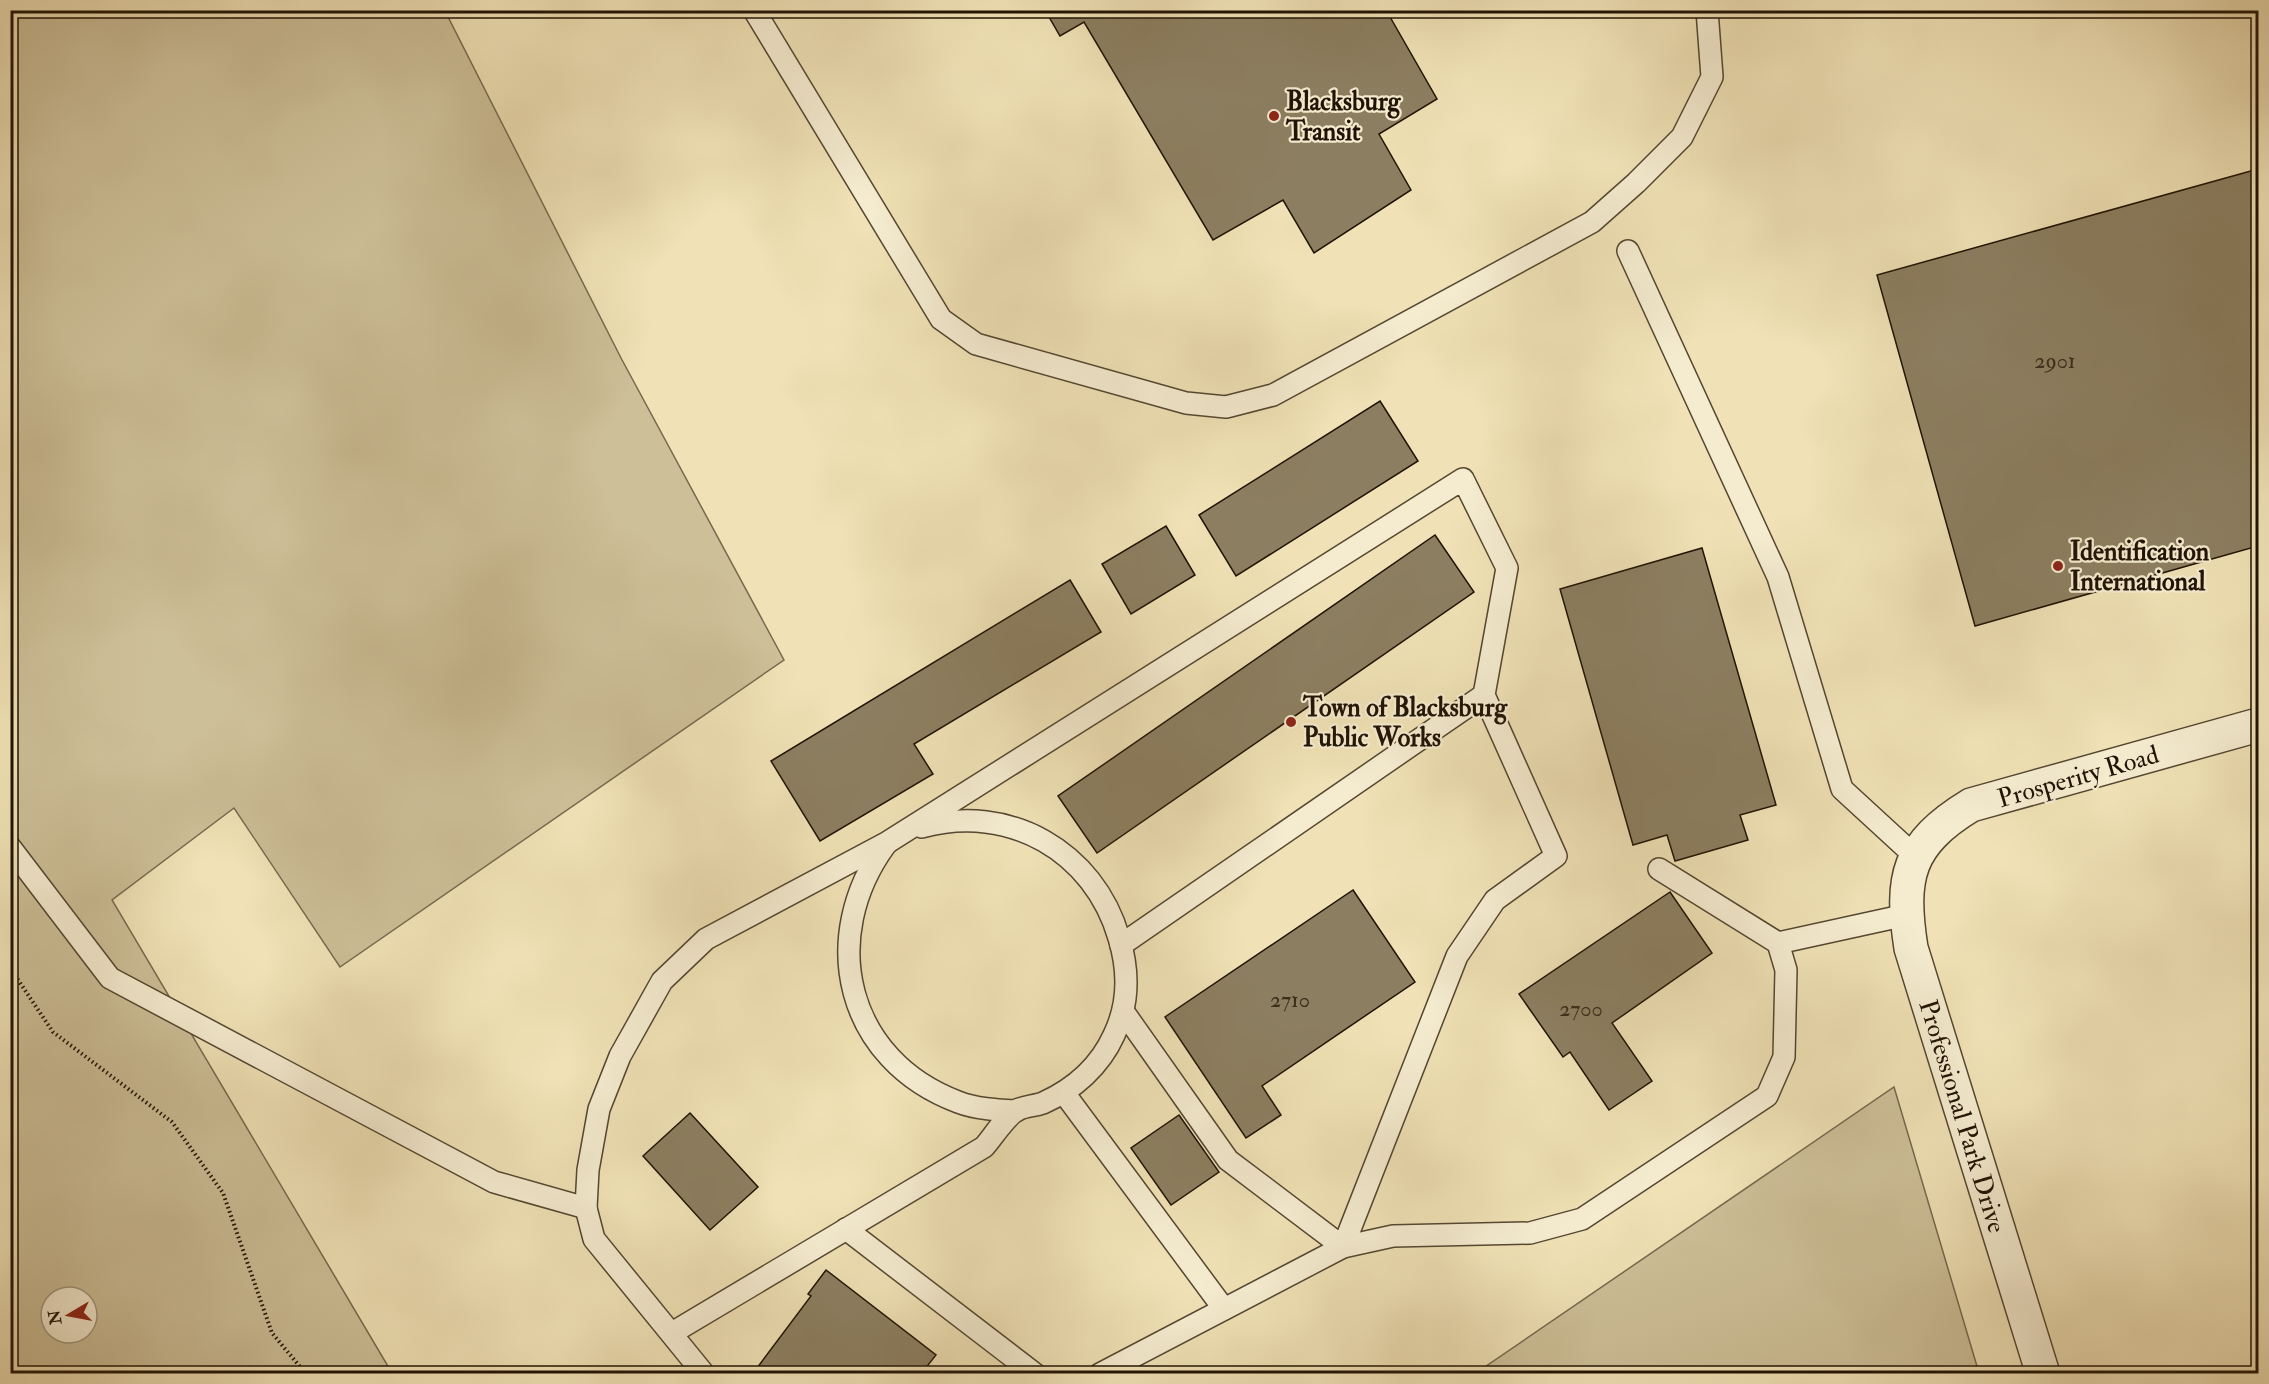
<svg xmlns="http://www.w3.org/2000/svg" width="2269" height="1384" viewBox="0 0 2269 1384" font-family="'IM FELL Double Pica',serif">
<rect width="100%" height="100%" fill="#f0e2b6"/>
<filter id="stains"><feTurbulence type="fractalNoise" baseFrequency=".00333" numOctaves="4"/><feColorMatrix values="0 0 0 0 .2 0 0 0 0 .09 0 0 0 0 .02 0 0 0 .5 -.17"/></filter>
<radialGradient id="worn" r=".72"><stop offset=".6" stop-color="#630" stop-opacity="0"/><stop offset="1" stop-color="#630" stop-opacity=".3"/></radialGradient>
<g fill="#cdbf98" stroke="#76694e" stroke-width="1.5" fill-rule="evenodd">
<path d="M10,11h435l176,347 163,302 -444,307 -106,-159 -122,92 280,473h-381zM51,1297h36v36h-36z"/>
<polygon points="1894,1087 1979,1373 1476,1373"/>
</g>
<g fill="#8c7f61" stroke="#201305" stroke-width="1.5">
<polygon points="1045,10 1386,10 1437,99 1379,134 1411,190 1314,253 1283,200 1213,240 1084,22 1060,36"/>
<polygon points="2258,169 2258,546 1975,626 1877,275"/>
<polygon points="1380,401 1418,461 1236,576 1199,515"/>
<polygon points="1166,526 1195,575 1131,614 1102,564"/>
<polygon points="1435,535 1474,592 1097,853 1058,796"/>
<polygon points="1702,548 1776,805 1740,815 1748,840 1675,861 1667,835 1633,845 1560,589"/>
<polygon points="1070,580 1101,632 914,744 933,774 820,841 771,761"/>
<polygon points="1353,890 1415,982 1262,1086 1281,1115 1246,1138 1165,1017"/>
<polygon points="1670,892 1712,953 1612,1023 1652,1081 1609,1110 1570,1052 1563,1057 1519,994"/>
<polygon points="690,1113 758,1187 710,1230 643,1156"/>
<polygon points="1179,1115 1219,1172 1171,1205 1131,1148"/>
<polygon points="826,1270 936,1355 921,1374 764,1374 757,1368 811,1296 808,1294"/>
</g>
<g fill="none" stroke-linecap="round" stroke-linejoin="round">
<defs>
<g id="lane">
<polyline points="754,10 941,319 976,344 1186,403 1226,407 1273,395 1592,222 1636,183 1682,137 1712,77 1707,10"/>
<polyline points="1628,251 1778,577 1842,789 1916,857"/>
<path d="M886,844c-69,94 -40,216 72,258 18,7 39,8 58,9"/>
<polyline points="10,847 110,978 494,1182 586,1208"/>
<polyline points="1778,943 1906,915"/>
<polyline points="1121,945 1484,695"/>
<polyline points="1064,1093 1224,1309"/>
<polyline points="846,1229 1035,1374"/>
<path d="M672,1333l312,-186c9,-10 21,-30 33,-37 8,-4 18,-4 26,-7 31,-14 57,-37 71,-68 15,-31 15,-64 5,-97 -25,-87 -110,-135 -197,-111"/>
<polyline points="704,1374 594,1239 586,1208 588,1170 599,1109 620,1056 662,981 706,939 888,842 1463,479 1507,568 1484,695 1556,856 1495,900 1457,956 1343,1247 1228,1160 1123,1011"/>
<polyline points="1100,1374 1343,1247 1393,1236 1530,1233 1582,1219 1767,1096 1784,1057 1786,970 1778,943 1659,869"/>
</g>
<path id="street" d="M2043,1374l-132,-426c-11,-71 -4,-104 60,-143l287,-80"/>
</defs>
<use href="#lane" stroke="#544731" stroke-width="24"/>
<use href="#street" stroke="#544731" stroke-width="36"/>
<polyline stroke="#201305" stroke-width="4" stroke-dasharray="1.5 3" stroke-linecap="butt" points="10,968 53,1032 172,1122 223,1193 272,1333 306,1374"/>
<use href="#lane" stroke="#f5ecd0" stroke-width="21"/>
<use href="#street" stroke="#f5ecd0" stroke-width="33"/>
</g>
<g fill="#8f2418" stroke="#f5ecd0" stroke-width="2">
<circle cx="1274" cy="116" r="6"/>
<circle cx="2058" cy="566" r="6"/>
<circle cx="1291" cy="722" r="6"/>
</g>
<g text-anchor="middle" stroke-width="4.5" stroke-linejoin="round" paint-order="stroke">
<g font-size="22" fill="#3b2e1c">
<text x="2055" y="368">2901</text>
<text x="1290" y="1007">2710</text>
<text x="1581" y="1016">2700</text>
</g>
<g font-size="26" font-weight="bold" fill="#201305" stroke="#f5ecd0" text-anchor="start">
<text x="1286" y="110">Blacksburg<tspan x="1286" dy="30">Transit</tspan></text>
<text x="2070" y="560">Identification<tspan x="2070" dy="30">International</tspan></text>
<text x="1303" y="716">Town of Blacksburg<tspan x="1303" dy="30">Public Works</tspan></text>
</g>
<g font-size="26" fill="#201305" stroke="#f5ecd0">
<text transform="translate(2078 776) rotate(-16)" y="9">Prosperity Road</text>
<text transform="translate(1963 1116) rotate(73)" y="9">Professional Park Drive</text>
</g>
</g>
<rect width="2269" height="1384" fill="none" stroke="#f0e2b6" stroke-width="36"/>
<rect x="12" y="12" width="2245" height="1360" fill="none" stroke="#201305" stroke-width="3"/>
<rect x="18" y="18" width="2233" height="1348" fill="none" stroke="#201305" stroke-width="1.5"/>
<g transform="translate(69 1315) rotate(260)"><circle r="28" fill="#f5ecd0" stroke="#a0957f" stroke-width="1.5"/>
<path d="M0-4.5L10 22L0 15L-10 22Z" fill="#8f2418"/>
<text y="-9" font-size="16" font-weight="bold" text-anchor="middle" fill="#201305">N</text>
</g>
<rect width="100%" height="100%" filter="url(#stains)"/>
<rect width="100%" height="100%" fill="url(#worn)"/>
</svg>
